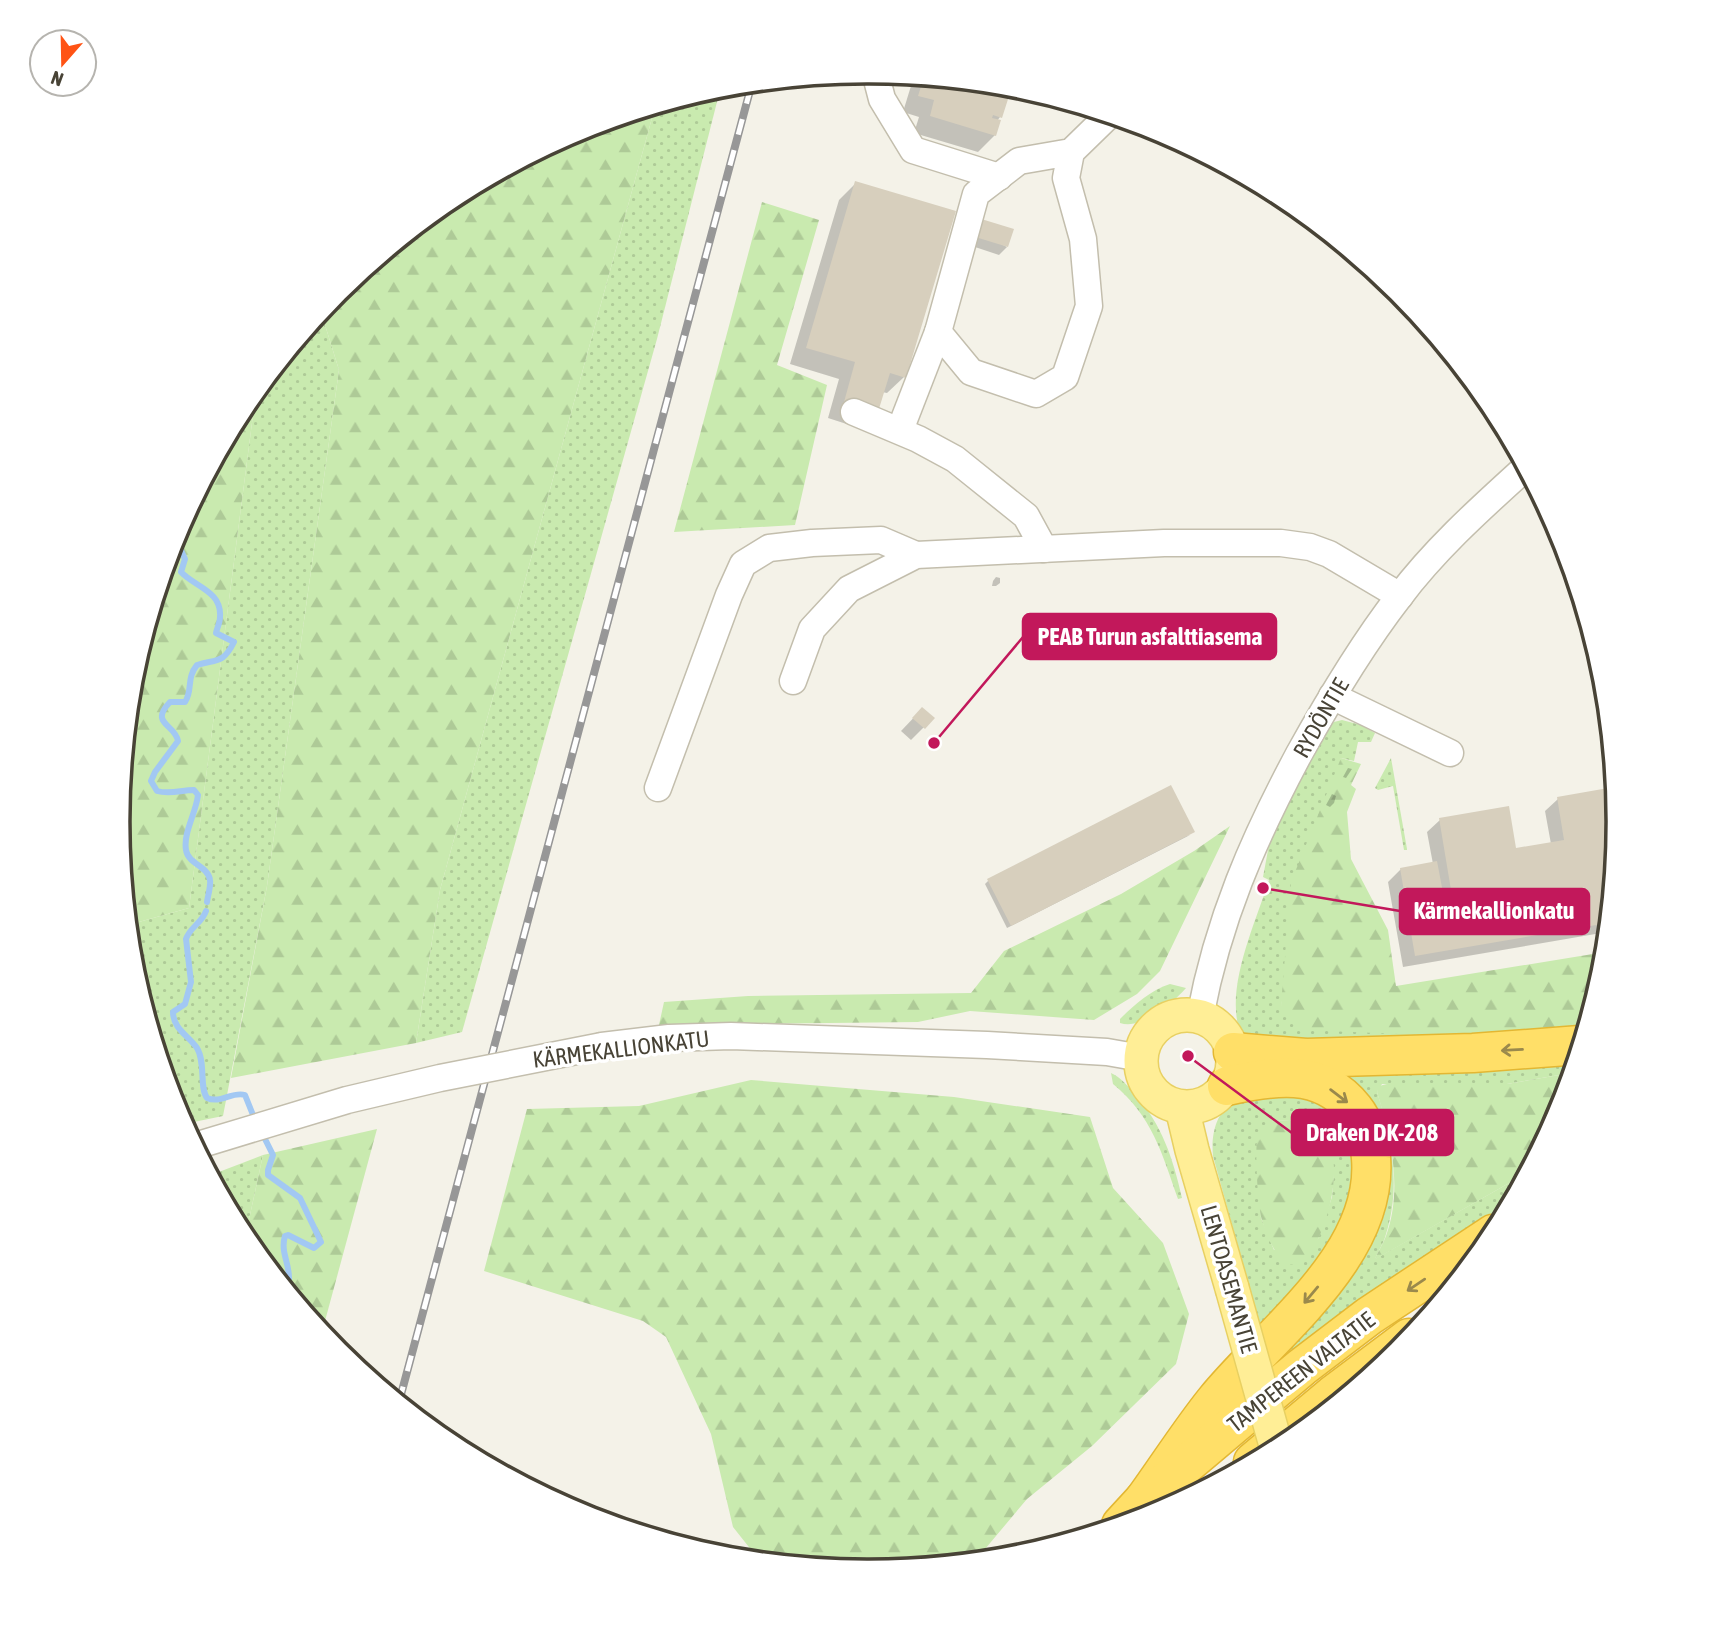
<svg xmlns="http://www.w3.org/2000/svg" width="1736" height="1643" viewBox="0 0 1736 1643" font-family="'Asap Condensed',sans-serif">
<defs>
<pattern id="grass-dots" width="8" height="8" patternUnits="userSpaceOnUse" patternTransform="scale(1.75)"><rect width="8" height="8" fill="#c9eaaf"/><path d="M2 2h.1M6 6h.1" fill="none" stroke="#aeca97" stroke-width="1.8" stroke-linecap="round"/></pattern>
<pattern id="forest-firs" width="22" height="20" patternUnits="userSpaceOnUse" patternTransform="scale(1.75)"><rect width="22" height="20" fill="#c9eaaf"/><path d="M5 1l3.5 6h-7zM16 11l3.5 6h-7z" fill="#aeca97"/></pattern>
</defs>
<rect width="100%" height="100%" fill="#f4f2e8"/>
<g fill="url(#grass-dots)" fill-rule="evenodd">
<polygon points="721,86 657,339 462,1032 416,1043 440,890 655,107"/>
<polygon points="321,312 339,370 267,886 223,1116 184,1124 175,1108 133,967 128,925 189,908 256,392"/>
<path d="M1342,720l19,5 14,8 -4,9h-13l-4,19 -13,-3 -60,247 188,32 -61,3 -165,-1c-22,-44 12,-114 26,-159l-6,-3 8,-43 56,-105 7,-7z"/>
<polygon points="1391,758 1407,849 1407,850 1404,850 1393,786 1378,790 1375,788"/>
<path d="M1170,984l16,4c-14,16 -44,42 -66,35v-4c14,-14 31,-29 50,-35z"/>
<path d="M1577,1054l-6,19 -64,11h-125l-5,8c15,46 24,95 9,142 -2,9 -8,17 -11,25l150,-85 -14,28 -159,103 -84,65 112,-201 -69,-98z"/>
<path d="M1111,1073c9,4 17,13 24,21 27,31 38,64 47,104l-4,1c-16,-46 -26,-83 -65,-115z"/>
<path d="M1306,1089l50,40 -9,97 -87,111 -13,-58 -34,-123c-2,-19 2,-44 21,-54 11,-6 57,-10 72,-13zM1290,1120l18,7 26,45 -2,25 -14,42 -44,11 -13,-32 -4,-66 16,-31z"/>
<polygon points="263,1155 245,1238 211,1175"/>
</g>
<g fill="url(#forest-firs)">
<polygon points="655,107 440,890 416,1043 231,1078 267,886 339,370 321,312 338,291 452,198 581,129"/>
<polygon points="762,202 819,220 777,365 827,385 795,525 674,532"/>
<polygon points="256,392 189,908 128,925 118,821 133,675 175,534 245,405"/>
<polygon points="1341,758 1361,764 1351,785 1356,789 1347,812 1351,859 1388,930 1396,986 1605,952 1603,968 1585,1027 1469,1037 1305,1030 1281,1005 1291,882"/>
<polygon points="1230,826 1160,971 1137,994 1094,1020 970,1011 918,1022 659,1025 664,1002 748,996 971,993 1004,951 1121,894 1194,851"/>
<path d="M1571,1073l-10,36 -36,65 -151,86c4,-8 9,-16 12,-24 17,-47 5,-98 -9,-144l2,-6 8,-2h120z"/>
<polygon points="751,1080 954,1097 1090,1117 1113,1188 1163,1243 1189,1314 1176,1364 1092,1446 1027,1499 975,1561 868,1571 760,1561 733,1527 711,1434 666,1337 643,1321 484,1271 527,1109 639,1106"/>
<path d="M1290,1120c11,5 26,9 34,18 20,20 6,78 -6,101 -5,9 -14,18 -21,26l-13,-1c-10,-13 -18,-28 -22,-44 -4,-12 -8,-73 -4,-83 3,-6 11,-12 15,-16z"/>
<polygon points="377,1129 322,1332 245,1238 263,1155"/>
</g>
<g fill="#0003">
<polygon points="914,76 991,84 984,91 1000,117 997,121 995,135 978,152 914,133 919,117 903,112"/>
<polygon points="856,183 904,377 887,393 882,392 859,428 828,418 839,379 790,364 839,200"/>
<polygon points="970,228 1007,247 999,255 966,244"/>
<polygon points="996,577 1000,578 1000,583 996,586 992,586 993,581"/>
<polygon points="922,709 932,719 911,740 901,731"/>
<polygon points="1348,768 1352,769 1346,778 1343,777"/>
<polygon points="1615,789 1618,822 1607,932 1403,967 1388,882 1401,869 1433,864 1427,832 1440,820 1514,850 1551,844 1545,811 1558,799"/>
<polygon points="1332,794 1336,796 1334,803 1330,807 1326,805"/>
<polygon points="1190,835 1007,928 985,884 988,881"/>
</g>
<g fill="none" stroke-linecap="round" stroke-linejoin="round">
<g stroke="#a2c8f3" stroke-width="6">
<path d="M172,545l7,1 6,13 -4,13c14,15 41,19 39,45 0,6 -3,11 -4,16l18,9c-11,22 -17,17 -37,23 -11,13 -4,26 -12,37h-15c-21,22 5,22 8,39l-23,31 -4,9 6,10c13,4 24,-1 37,-1l4,5c-2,18 -15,38 -12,55 2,14 22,16 24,30 1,6 -2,15 -3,22"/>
<path d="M206,911c-4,12 -16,16 -20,28l5,43 -6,22 -12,8c0,17 16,24 24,36 9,15 2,39 10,50 14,6 25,-7 38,-3l10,25"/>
<path d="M262,1133l11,22 -5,15v5l32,23 21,44 -7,6 -26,-13 -3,1c-5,16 5,28 4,44l-8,2"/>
</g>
</g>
<g fill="#d7cfbd">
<polygon points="924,77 976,82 975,86 1009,96 1002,118 993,115 992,118 1001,120 996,136 930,116 934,100 918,96"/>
<polygon points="855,181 956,211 906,378 890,373 878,412 844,402 855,362 806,348"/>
<polygon points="978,218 1014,229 1008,247 972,236"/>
<polygon points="922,707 935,718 925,729 912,718"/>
<polygon points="1171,785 1195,832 1011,926 987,879"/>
<polygon points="1614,787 1618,822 1608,923 1415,956 1400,868 1437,861 1444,898 1452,896 1439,818 1509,806 1516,848 1564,840 1557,797"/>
</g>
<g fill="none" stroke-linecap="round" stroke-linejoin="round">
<defs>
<g id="minor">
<polyline points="875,72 882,99 913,150 999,177"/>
<polyline points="1071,152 1066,178 1083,239 1089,306 1065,377 1036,394 971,372 938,332 976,194 1019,161 1071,152 1109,115"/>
<polyline points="854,412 918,439 955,459 1026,516 1044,549"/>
<polyline points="900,430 938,332"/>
<polyline points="793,681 812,629 849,589 916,555 1164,543 1281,543 1310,547 1329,554 1400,596"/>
<polyline points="1332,696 1450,753"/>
<polyline points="658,788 729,595 743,564 769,548 812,543 881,540 916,555"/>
<path d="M1200,1017c18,-97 53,-177 99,-263 30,-54 62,-108 100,-157 36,-48 82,-89 126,-129"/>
<polyline points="602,1046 669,1038 731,1036 987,1045 1107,1052 1141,1058"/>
</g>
<g id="major">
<circle cx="1187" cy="1061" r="46"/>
<polyline points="1182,1108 1192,1150 1232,1288"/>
</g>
<g id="highway">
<polyline points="1233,1052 1306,1058 1473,1053 1580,1045"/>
<polyline points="1253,1462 1333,1395 1409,1338"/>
<path d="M1144,1500c24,-33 46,-68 71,-99 55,-68 164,-145 156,-243 -1,-17 -6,-35 -17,-49 -33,-42 -82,-33 -127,-23"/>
<polyline points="1121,1525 1144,1500 1302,1367 1369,1316 1493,1234"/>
</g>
</defs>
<use href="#minor" stroke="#c3bead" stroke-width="29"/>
<use href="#major" stroke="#e8d062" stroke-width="36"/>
<use href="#highway" stroke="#e3b733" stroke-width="41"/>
<use href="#minor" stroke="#fff" stroke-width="26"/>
<use href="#major" stroke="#ffee96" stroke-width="33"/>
<use href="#highway" stroke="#ffdf68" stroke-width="38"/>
<defs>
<polyline id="rail" points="399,1402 752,83"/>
</defs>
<use href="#rail" stroke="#979797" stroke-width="8"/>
<use href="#rail" stroke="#fff" stroke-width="5" stroke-dasharray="16" stroke-linecap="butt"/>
<defs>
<polyline id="minor-bridge" points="195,1146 347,1100 440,1078 602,1046"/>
<polyline id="major-bridge" points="1232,1288 1277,1449"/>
</defs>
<use href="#minor-bridge" stroke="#c3bead" stroke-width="29" stroke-linecap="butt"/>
<use href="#major-bridge" stroke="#e8d062" stroke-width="36" stroke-linecap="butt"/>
<use href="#minor-bridge" stroke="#fff" stroke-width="26"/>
<use href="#major-bridge" stroke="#ffee96" stroke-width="33"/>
</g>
<defs><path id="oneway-shaft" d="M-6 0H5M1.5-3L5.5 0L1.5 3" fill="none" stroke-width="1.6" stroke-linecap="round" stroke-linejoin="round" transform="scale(1.75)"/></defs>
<g stroke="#9a894c">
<use href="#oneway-shaft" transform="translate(1512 1050) rotate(177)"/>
<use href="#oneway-shaft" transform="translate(1339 1096) rotate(37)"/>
<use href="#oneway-shaft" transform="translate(1416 1285) rotate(146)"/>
<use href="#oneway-shaft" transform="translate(1311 1295) rotate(130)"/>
</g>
<g text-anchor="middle" stroke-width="7" stroke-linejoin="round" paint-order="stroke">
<g font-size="23" fill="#484336" stroke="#fff">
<text transform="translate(1321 718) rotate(-60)" y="8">RYDÖNTIE</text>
<text transform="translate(621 1049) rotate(-7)" y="8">KÄRMEKALLIONKATU</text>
<text transform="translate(1229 1279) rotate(74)" y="8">LENTOASEMANTIE</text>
<text transform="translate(1301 1372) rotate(-38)" y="8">TAMPEREEN VALTATIE</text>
</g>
</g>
<path d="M0 0H1736V1643H0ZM867 84H869A737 737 0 0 1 1606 821V822A737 737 0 0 1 869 1559H867A737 737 0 0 1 130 822V821A737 737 0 0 1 867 84Z" fill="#fff" fill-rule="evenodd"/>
<path fill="none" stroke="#484336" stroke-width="3.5" d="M867 84H869A737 737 0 0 1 1606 821V822A737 737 0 0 1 869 1559H867A737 737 0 0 1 130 822V821A737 737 0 0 1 867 84Z"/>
<path fill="none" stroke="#c2185b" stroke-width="2.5" d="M934 743L1023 637M1263 888L1400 911M1188 1056L1292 1133"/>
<g fill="#c2185b" stroke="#fff" stroke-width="2.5">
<circle cx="934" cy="743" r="7"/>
<circle cx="1263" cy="888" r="7"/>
<circle cx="1188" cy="1056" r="7"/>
</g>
<g fill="#c2185b" stroke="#c2185b" stroke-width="2.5">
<rect x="1023" y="614" width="253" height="45" rx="7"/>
<rect x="1400" y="889" width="189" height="45" rx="7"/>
<rect x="1292" y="1110" width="161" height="45" rx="7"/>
</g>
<g font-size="24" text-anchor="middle" font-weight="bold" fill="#fff">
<text x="1150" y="645">PEAB Turun asfalttiasema</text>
<text x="1494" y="919">Kärmekallionkatu</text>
<text x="1372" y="1141">Draken DK-208</text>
</g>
<g transform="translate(63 63) rotate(200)"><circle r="33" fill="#ffffff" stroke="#b6b4af" stroke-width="2"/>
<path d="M0-5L12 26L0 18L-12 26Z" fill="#ff5314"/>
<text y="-10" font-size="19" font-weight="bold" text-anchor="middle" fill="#484336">N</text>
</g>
</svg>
